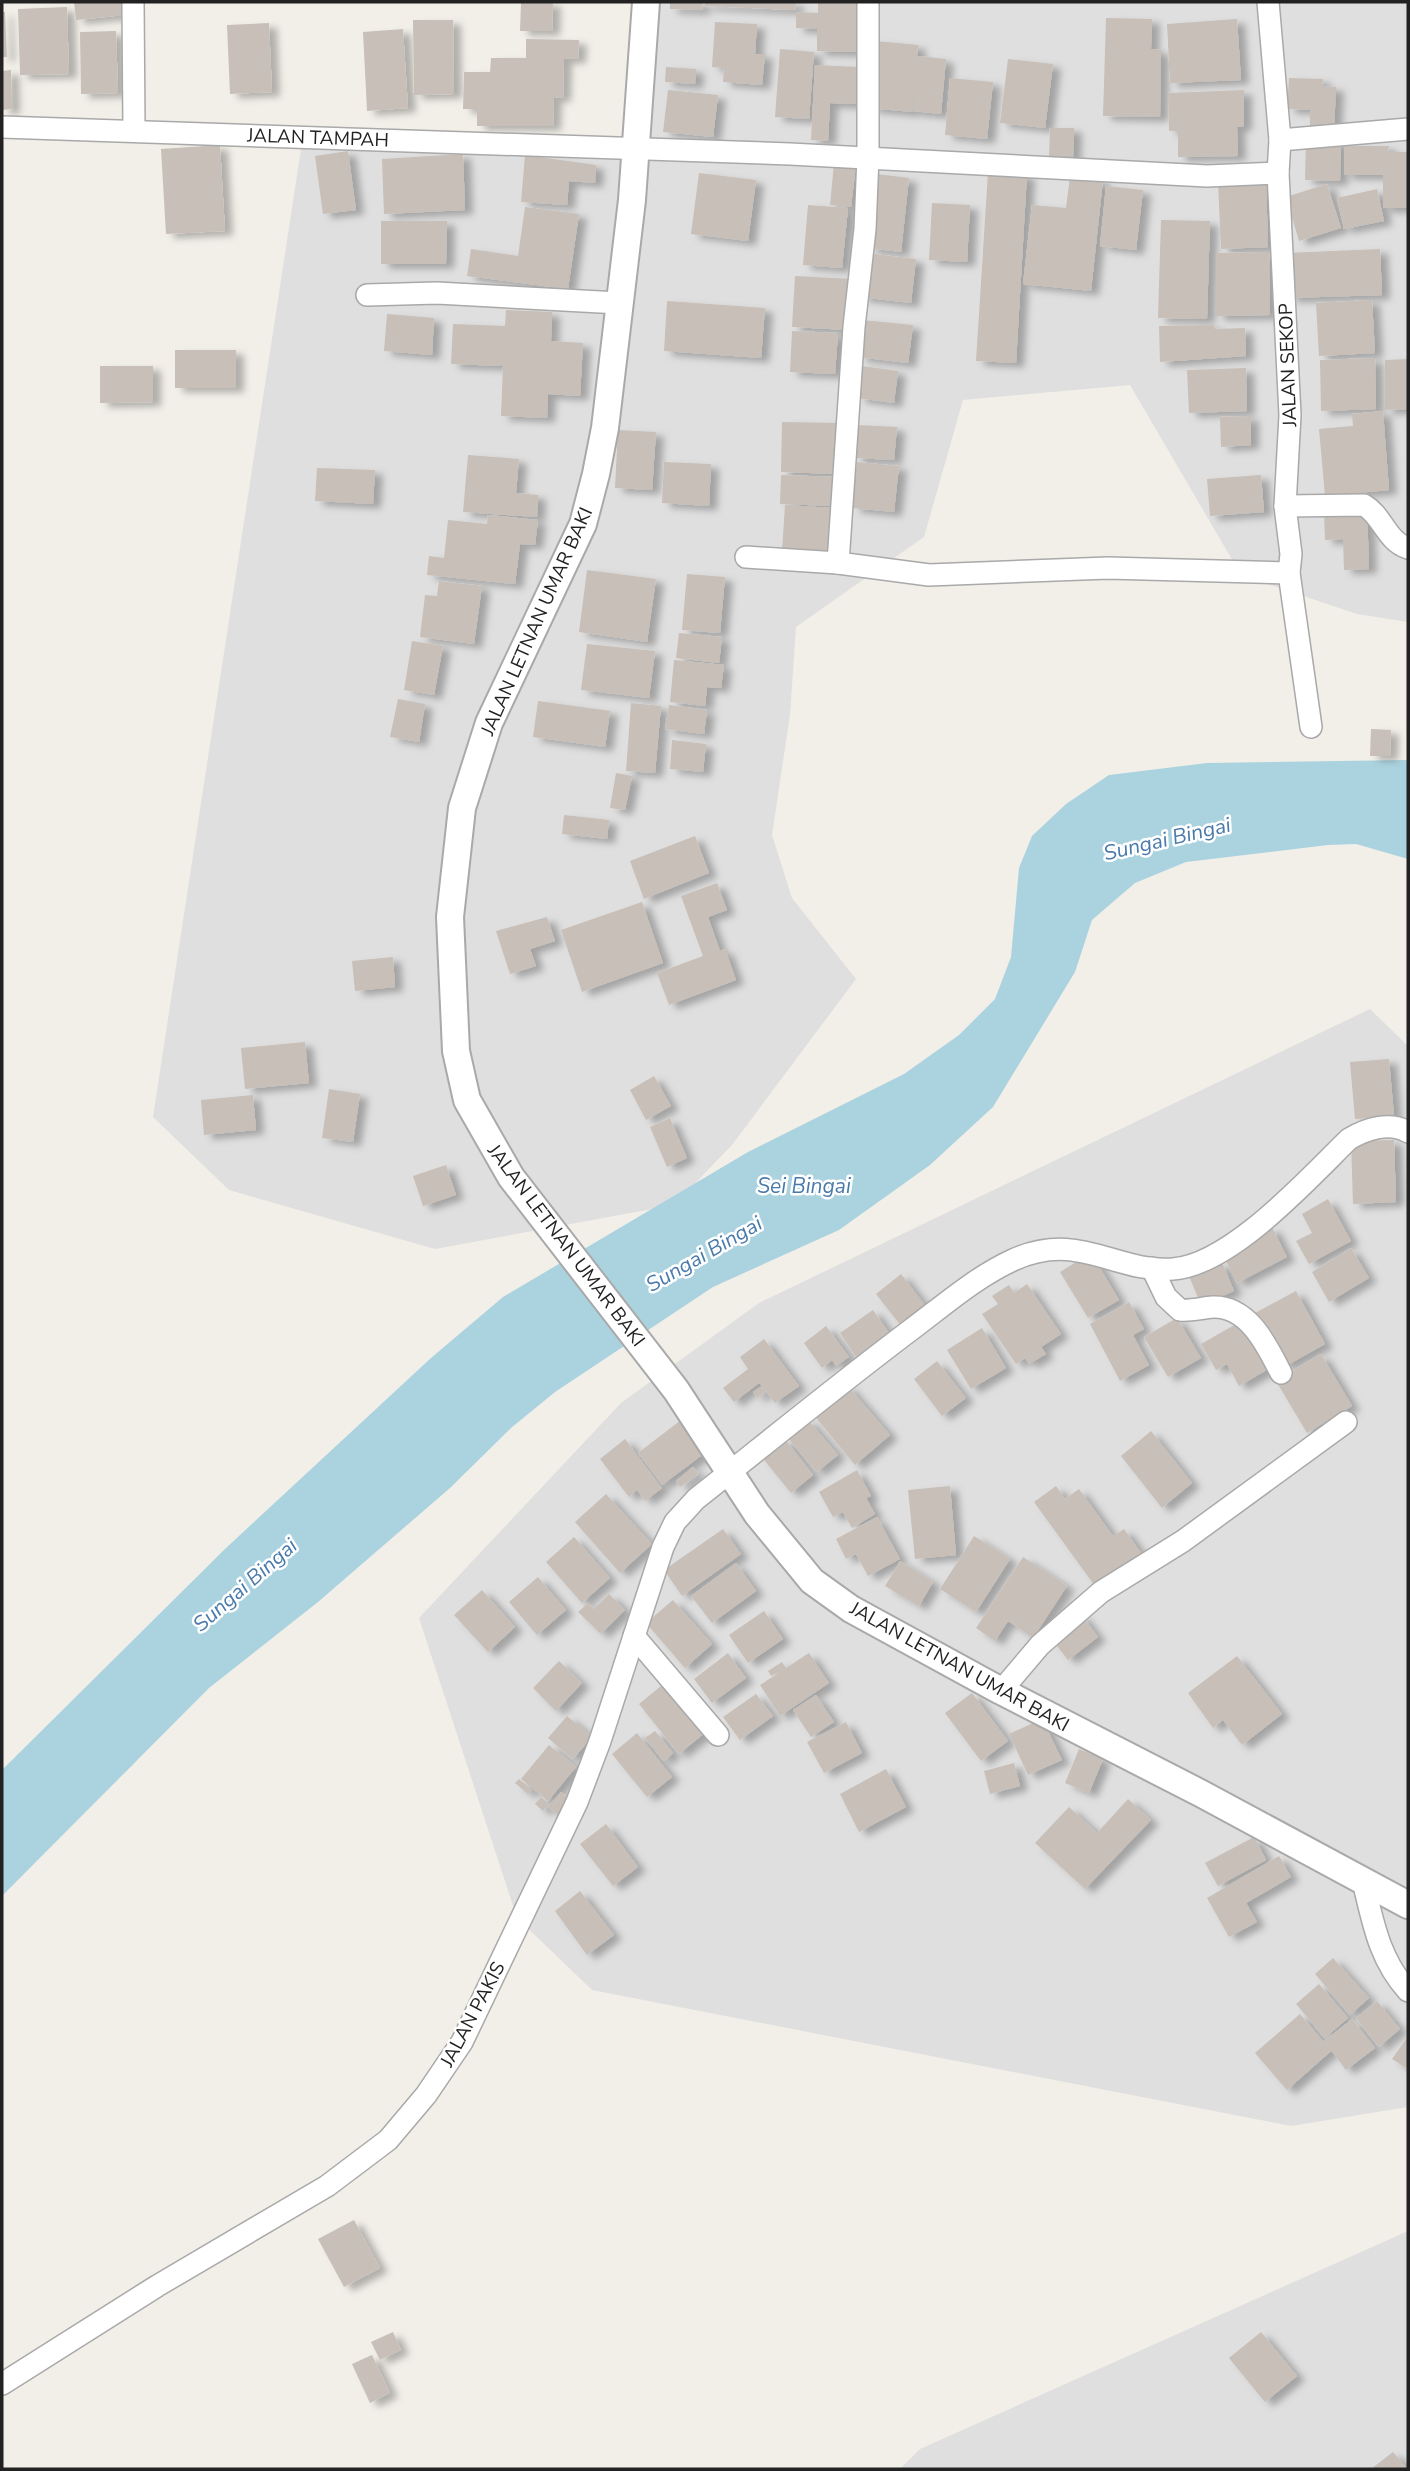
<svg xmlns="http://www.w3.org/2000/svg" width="1410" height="2471" viewBox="0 0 1410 2471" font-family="'Nunito Sans',sans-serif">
<defs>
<filter id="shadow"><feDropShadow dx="8" dy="4.5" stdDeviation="3.5" flood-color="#0004"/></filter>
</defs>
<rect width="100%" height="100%" fill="#f2efe9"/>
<g fill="#e0dfdf">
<polygon points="645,2 1408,2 1408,622 1357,614 1241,575 1130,385 963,400 924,537 796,627 790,715 772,835 792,898 856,979 732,1145 674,1205 435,1249 229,1190 153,1117 303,136 626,140"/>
<polygon points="1370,1009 1408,1046 1408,2107 1291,2126 592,1990 517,1918 419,1618 621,1403 759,1303"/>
<polygon points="1408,2231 1408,2469 900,2469 920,2449"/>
</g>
<polygon fill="#aad3df" points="1408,760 1408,859 1356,844 1328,845 1186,862 1135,883 1092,920 1075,972 993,1107 930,1165 839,1230 713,1287 555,1392 511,1428 450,1488 318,1602 209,1688 2,1896 2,1770 226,1548 431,1358 503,1297 748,1152 904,1074 959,1035 995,999 1011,957 1019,868 1032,836 1066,804 1109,775 1207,763"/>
<g fill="#c7bfb8" filter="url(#shadow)">
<polygon points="74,2 124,2 125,15 76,20"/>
<polygon points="521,2 553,2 552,31 520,31"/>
<polygon points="670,2 703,2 702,10 670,9"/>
<polygon points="705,2 796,2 795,10 705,6"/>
<polygon points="818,2 859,2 857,52 817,51 817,29 796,28 796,12 818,13"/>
<polygon points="67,7 69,74 20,75 18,9"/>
<polygon points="2,12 5,12 7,57 2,57"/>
<polygon points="1106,18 1152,19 1151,49 1161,50 1160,117 1103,116"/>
<polygon points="1237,19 1241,80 1170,83 1167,24"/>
<polygon points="413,20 453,20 454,94 414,95"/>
<polygon points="715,22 757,24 755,54 765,54 762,85 723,82 724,68 712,67"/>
<polygon points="269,23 272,92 230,94 227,25"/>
<polygon points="403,29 408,108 367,111 363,32"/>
<polygon points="116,31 118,93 81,94 80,32"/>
<polygon points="526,39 579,40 578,59 564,59 563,98 554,97 553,126 477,126 477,109 463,109 464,72 490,72 491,58 526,58"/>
<polygon points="876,41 918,45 917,56 946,59 941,114 913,111 916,68 912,112 869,108"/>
<polygon points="780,49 814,52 809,119 775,117"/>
<polygon points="1008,59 1053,64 1045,128 1000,123"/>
<polygon points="815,65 859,67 857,104 830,103 828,141 811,140"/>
<polygon points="666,67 696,69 695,84 665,82"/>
<polygon points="11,70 12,109 2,110 2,71"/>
<polygon points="950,78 993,82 987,139 945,135"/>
<polygon points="1289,78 1323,79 1322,86 1336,87 1334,131 1310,129 1310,110 1287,109"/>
<polygon points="668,90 718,95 713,137 663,132"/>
<polygon points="1244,90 1244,126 1237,127 1238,156 1178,157 1178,131 1169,131 1168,93"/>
<polygon points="1050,128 1074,128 1073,159 1049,158"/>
<polygon points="1306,140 1341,140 1340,181 1305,180"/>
<polygon points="220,145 225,231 166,234 161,149"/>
<polygon points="1345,146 1389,146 1388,152 1408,152 1408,208 1383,208 1383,175 1344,175"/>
<polygon points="348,151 356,210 323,214 315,156"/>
<polygon points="463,154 465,210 384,214 382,159"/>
<polygon points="525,155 596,165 595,183 569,181 567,205 521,202"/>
<polygon points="834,163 856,165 851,207 830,205"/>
<polygon points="988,172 1027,174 1016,363 976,361"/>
<polygon points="699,173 756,180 748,241 691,234"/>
<polygon points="877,174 909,178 901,252 868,248"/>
<polygon points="1070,176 1103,180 1091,291 1023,284 1032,205 1066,208"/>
<polygon points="1266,180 1268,247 1221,249 1218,182"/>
<polygon points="1327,184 1341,228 1299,241 1286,197"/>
<polygon points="1106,186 1143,190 1136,250 1100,246"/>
<polygon points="1377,189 1384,221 1344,229 1337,198"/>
<polygon points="932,203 970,205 967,262 929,260"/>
<polygon points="808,205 848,208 842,268 803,265"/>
<polygon points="525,207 579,214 568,289 467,276 471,249 518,256"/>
<polygon points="1161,220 1210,221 1207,319 1158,318"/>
<polygon points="381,221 447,221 446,264 381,264"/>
<polygon points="1380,249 1382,295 1289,298 1287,253"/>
<polygon points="1269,252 1270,315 1216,316 1216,253"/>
<polygon points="865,253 916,259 911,303 860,297"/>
<polygon points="795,276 852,279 848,330 792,327"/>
<polygon points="1372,300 1375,353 1319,356 1316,303"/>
<polygon points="667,301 765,308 761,358 664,351"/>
<polygon points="506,310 552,312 551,341 583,343 580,396 548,394 547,418 501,416 503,366 451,364 453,324 505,326"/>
<polygon points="387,314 434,318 432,355 384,351"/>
<polygon points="862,320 913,325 908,363 858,357"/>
<polygon points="1214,325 1215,329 1245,328 1246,356 1160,362 1159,326"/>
<polygon points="792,331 838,333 835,374 790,372"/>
<rect x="175" y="350" width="61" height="38"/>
<polygon points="1375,358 1376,409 1321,411 1320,360"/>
<polygon points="1408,359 1408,409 1385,410 1385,360"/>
<polygon points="100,366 153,366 153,402 100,403"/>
<polygon points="862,366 898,371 894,403 857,398"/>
<polygon points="1246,368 1247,411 1189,413 1187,370"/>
<polygon points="1383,411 1389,490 1325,496 1319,429 1353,426 1352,414"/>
<polygon points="1251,416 1251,445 1221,447 1220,417"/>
<polygon points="782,422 839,423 838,474 781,472"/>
<polygon points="857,425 897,427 894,460 854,458"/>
<polygon points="618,430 656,432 652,490 615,488"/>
<polygon points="468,455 519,459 516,493 538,495 537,517 463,512"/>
<polygon points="664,462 711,464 709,506 662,503"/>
<polygon points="857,462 899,466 894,512 852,508"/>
<polygon points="317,468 375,470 373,504 315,501"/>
<polygon points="781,475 836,477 834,506 780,504"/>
<polygon points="1261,475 1264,512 1210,516 1207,479"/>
<polygon points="785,505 832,508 830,553 782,551"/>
<polygon points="1367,508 1369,569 1344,570 1343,539 1325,540 1324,510"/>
<polygon points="488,515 538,520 535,545 520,544 515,584 427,575 429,556 444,558 448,520 487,524"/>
<polygon points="587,570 656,579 647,642 579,632"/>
<polygon points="687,574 725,577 720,633 682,630"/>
<polygon points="439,581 482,586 474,644 420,637 425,595 437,596"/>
<polygon points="679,633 722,637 719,663 676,658"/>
<polygon points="412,641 443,646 434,695 404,690"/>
<polygon points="587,644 655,651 649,698 581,690"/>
<polygon points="674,660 724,665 721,688 707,687 705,706 670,702"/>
<polygon points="398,699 425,704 419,742 390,737"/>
<polygon points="538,701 610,711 605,747 533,737"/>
<polygon points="631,703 661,706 655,773 626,771"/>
<polygon points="669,705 707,710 704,734 665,729"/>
<polygon points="1371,729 1391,730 1390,756 1370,756"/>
<polygon points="672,740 706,744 703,772 670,769"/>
<polygon points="616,773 632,776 625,810 610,808"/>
<polygon points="564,815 609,820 607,839 562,834"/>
<polygon points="695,836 709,873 644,899 630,861"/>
<polygon points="717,883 727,910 708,917 720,951 725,949 736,980 669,1005 657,973 703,956 681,896"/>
<polygon points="642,902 663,963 582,992 561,930"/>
<polygon points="547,917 555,941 530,949 536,966 510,974 496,931"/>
<polygon points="393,957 395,987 355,991 352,961"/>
<polygon points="305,1042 309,1083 245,1089 241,1048"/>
<polygon points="1389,1059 1394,1116 1355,1119 1350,1062"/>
<polygon points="654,1076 671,1106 646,1120 630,1090"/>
<polygon points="329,1089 360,1094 353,1142 322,1138"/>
<polygon points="253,1095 256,1130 204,1135 201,1100"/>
<polygon points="670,1118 687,1158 667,1167 650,1127"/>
<polygon points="1394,1140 1396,1202 1353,1204 1351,1141"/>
<polygon points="446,1165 456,1195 423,1206 413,1176"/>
<polygon points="1328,1199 1351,1241 1309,1264 1296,1241 1312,1233 1302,1214"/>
<polygon points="1272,1227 1287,1257 1237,1283 1222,1253"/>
<polygon points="1351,1248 1369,1278 1329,1302 1312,1272"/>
<polygon points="1091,1253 1119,1300 1088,1318 1060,1272"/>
<polygon points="1222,1262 1234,1291 1201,1305 1189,1276"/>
<polygon points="901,1274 927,1308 902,1327 876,1294"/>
<polygon points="1027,1284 1061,1334 1041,1347 1046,1354 1029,1364 1025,1358 1016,1364 982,1314 998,1304 992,1296 1009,1285 1014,1293"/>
<polygon points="1296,1291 1325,1344 1284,1367 1255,1313"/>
<polygon points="1129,1302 1144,1329 1133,1335 1149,1365 1120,1381 1090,1324"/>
<polygon points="873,1310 892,1337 858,1360 840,1333"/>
<polygon points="1177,1318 1201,1358 1168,1377 1144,1337"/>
<polygon points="1245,1319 1272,1367 1239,1386 1227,1364 1216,1370 1201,1344"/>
<polygon points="826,1326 849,1357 836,1366 832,1360 822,1368 804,1343"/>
<polygon points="982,1328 1006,1368 971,1389 947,1350"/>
<polygon points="764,1339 799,1386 775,1403 766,1391 757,1398 753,1392 762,1386 759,1383 734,1402 723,1388 748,1369 740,1357"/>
<polygon points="1321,1354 1352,1406 1307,1433 1276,1381"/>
<polygon points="937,1361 966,1398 942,1416 914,1379"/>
<polygon points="847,1385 890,1435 855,1465 813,1414"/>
<polygon points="685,1417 710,1449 662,1485 638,1453"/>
<polygon points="807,1419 838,1455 817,1472 787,1437"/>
<polygon points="1151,1431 1192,1483 1162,1508 1121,1456"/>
<polygon points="784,1438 813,1475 791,1493 761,1456"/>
<polygon points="625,1439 662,1488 645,1501 637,1490 629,1497 600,1459"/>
<polygon points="693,1467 698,1474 680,1487 676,1481"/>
<polygon points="857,1470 871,1496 866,1498 875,1514 852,1528 843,1512 833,1517 819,1492"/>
<polygon points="950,1486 956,1555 915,1559 908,1490"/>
<polygon points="1056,1486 1065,1499 1079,1489 1113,1536 1124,1529 1141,1553 1095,1586 1034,1502"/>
<polygon points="606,1494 652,1544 620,1573 575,1522"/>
<polygon points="877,1517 900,1559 868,1576 856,1554 846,1559 836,1539"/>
<polygon points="723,1529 741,1554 682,1596 664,1570"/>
<polygon points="974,1536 1010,1559 976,1612 940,1589"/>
<polygon points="574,1537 610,1578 582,1603 546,1562"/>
<polygon points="1023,1557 1067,1586 1033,1638 1008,1621 995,1641 976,1628"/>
<polygon points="900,1561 933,1582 919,1606 885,1586"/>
<polygon points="736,1563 756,1591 712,1623 691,1596"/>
<polygon points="538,1577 566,1610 537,1635 509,1602"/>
<polygon points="482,1590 515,1627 488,1652 454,1615"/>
<polygon points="609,1594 625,1610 601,1634 578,1612 588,1603 594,1609"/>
<polygon points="673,1600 712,1644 685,1668 646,1623"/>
<polygon points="764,1611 783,1639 748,1663 729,1635"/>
<polygon points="1081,1614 1098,1637 1068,1660 1051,1638"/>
<polygon points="728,1653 746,1678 712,1703 694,1679"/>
<polygon points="809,1653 829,1683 780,1716 760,1685 780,1672 771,1676 768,1671 782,1662 786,1668"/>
<polygon points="1237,1656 1282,1714 1242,1745 1223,1720 1213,1728 1188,1693"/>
<polygon points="559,1661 582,1683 556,1711 533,1688"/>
<polygon points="667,1681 707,1731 679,1754 639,1704"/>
<polygon points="972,1693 1008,1741 981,1761 945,1713"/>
<polygon points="756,1694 773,1716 740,1740 723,1717"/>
<polygon points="816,1695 834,1722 811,1737 793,1710"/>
<polygon points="567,1716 592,1737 573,1759 548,1738"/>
<polygon points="1042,1719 1062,1760 1028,1775 1009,1734"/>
<polygon points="846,1722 862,1753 824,1773 807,1742"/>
<polygon points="655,1731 673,1753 664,1761 645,1738"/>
<polygon points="637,1733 672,1777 647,1797 612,1754"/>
<polygon points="549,1745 576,1767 548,1801 521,1779"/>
<polygon points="1079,1749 1103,1759 1089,1793 1065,1783"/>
<polygon points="1014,1763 1020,1786 990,1794 984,1771"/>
<polygon points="886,1769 906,1807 859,1832 840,1794"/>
<polygon points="519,1779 532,1790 528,1794 515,1783"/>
<polygon points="561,1792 573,1802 560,1817 548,1807"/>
<polygon points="541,1797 549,1804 543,1811 535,1804"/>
<polygon points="1128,1799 1151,1820 1085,1889 1035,1843 1069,1807 1097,1833"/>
<polygon points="606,1824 638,1867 613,1886 580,1844"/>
<polygon points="1254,1837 1266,1860 1218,1886 1205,1863"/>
<polygon points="1279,1856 1291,1877 1246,1903 1257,1922 1229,1937 1207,1898"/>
<polygon points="580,1891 614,1935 587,1955 555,1911"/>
<polygon points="1333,1958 1369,1998 1350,2015 1315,1974"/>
<polygon points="1319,1984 1348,2018 1325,2038 1296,2004"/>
<polygon points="1377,2001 1400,2029 1379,2047 1356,2018"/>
<polygon points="1300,2014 1331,2051 1287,2090 1255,2053"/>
<polygon points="1352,2019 1375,2048 1346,2070 1324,2041"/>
<polygon points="1406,2039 1408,2041 1408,2069 1392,2059"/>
<polygon points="354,2220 380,2268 344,2287 318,2239"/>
<polygon points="393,2332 401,2350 380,2360 371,2342"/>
<polygon points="1261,2332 1297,2376 1265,2402 1229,2358"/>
<polygon points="372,2355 390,2393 370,2403 352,2364"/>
<polygon points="1393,2452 1407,2469 1371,2469"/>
</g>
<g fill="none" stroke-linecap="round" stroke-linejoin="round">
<defs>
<g id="minor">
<polyline points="133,2 134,130"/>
<polyline points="1268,2 1280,140 1278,173 1290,415 1285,506 1291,554 1289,573 1311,727"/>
<polyline points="2,127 790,154 1207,176 1278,173"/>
<polyline points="1280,140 1408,129"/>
<polyline points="367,295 437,293 619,303"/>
<path d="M1285,506l79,-1c19,11 22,36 44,43"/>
<polyline points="746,557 838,563 929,575 1108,568 1289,573"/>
<polyline points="838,563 854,327 865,229 868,157 868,2"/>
<path d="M1152,1268l14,29 14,13c11,1 21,-2 33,-3 36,-1 54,39 68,66"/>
<polyline points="634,1636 718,1735"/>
<polyline points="1001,1691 1040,1645 1101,1592 1183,1541 1346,1422"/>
<path d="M1363,1881c10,41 16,78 45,110"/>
<path d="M2,2384l155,-98 170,-100 61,-46 38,-45 36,-53 115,-240 23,-61 63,-194 12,-25 21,-23c72,-57 143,-115 216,-170 32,-24 64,-52 101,-69 66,-30 102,13 160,9 58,-4 136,-91 176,-130 17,-10 41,-18 59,-7"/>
</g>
<polyline id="tertiary" points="646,2 632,200 605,428 596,474 583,524 489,723 462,808 450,917 456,1051 467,1100 511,1177 676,1390 757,1514 812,1581 851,1609 1001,1691 1202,1794 1408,1905"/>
</defs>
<use href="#minor" stroke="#a9a9a9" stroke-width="24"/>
<use href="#tertiary" stroke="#a9a9a9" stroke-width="30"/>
<use href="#minor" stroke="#fff" stroke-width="21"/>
<use href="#tertiary" stroke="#fff" stroke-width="26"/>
</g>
<g text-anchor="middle" stroke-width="5" stroke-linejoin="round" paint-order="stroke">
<g font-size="19" fill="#222" stroke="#fff">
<text transform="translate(318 137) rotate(2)" y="7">JALAN TAMPAH</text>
<text transform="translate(1287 365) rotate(-92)" y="7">JALAN SEKOP</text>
<text transform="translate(536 621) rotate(-66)" y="7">JALAN LETNAN UMAR BAKI</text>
<text transform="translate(567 1245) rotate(53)" y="7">JALAN LETNAN UMAR BAKI</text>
<text transform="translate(960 1666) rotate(29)" y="7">JALAN LETNAN UMAR BAKI</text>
<text transform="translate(472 2014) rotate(-62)" y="7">JALAN PAKIS</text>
</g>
<g font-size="21" font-style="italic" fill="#4a7aab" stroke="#fff">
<text transform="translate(1167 839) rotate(-13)" y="7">Sungai Bingai</text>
<text x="804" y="1193">Sei Bingai</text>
<text transform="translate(704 1254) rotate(-30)" y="7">Sungai Bingai</text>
<text transform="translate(245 1585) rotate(-41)" y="7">Sungai Bingai</text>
</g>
</g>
<rect width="1410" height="2471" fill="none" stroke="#222222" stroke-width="7"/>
</svg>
